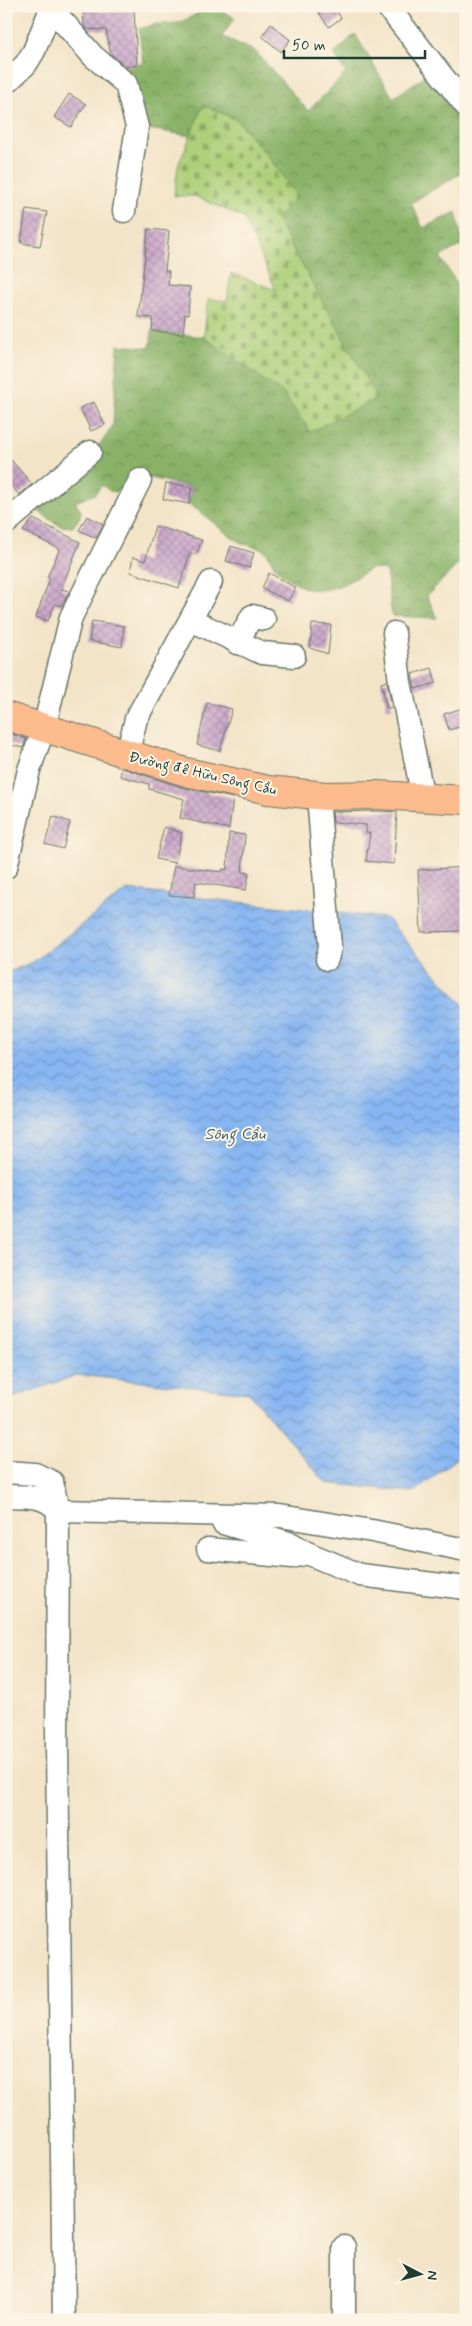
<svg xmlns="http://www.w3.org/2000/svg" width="472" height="2326" viewBox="0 0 472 2326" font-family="Mynerve,sans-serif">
<defs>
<pattern id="forest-crowns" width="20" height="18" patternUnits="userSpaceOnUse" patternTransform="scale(1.25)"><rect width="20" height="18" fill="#89b268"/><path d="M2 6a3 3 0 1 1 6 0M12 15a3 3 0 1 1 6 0" fill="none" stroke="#6f9256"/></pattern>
<pattern id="cemetery-stones" width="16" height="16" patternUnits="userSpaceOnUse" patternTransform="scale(1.25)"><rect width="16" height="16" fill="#accf78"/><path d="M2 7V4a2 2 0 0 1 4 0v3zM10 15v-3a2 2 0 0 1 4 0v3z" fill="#8ba963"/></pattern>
<pattern id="water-waves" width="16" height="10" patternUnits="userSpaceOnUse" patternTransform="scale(1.25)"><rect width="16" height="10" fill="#87b6f2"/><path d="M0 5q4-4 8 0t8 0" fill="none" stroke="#6e95c5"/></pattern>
<pattern id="building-cross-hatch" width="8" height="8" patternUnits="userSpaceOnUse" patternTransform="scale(1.25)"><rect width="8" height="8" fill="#caa5ca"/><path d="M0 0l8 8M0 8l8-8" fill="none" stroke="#a388a5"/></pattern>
</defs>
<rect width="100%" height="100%" fill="#fcf5e5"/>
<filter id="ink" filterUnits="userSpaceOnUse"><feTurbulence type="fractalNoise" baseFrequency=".02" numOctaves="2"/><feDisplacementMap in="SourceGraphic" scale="10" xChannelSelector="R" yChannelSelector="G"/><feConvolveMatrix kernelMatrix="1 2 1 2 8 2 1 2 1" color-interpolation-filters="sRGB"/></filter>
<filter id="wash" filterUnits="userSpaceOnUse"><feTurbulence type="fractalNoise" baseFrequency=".0096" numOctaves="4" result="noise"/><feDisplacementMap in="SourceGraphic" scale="20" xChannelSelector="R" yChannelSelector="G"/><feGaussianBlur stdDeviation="1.12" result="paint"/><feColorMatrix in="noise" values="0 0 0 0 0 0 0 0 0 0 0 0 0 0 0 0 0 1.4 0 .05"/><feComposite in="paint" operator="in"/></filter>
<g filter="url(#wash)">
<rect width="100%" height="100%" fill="#f3e4c8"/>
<path fill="url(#forest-crowns)" stroke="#54784e" d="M212,6l23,12 -13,18 34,16 52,59 38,-38 -12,-19 21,-20 38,64 43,-30 30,38v64l-55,33 12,25 33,-16 7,32 -23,13 19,30 7,-3v291l-7,-12 -32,33 10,22 -45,-2 -6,-46 -15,-2c-36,24 -61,34 -95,0 -4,-4 -6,-12 -10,-16 -7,-6 -20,-6 -28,-11 -18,-11 -32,-26 -49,-37l3,-17 -54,-12 -22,17 -6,-1 -8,-6 -7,9 -20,8 6,8 -1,7 -7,10 -13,-1 -31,-21 73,-63 11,-17 5,-80 32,3 2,-17 52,6 80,57 26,38 5,-143 -39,-70 21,-23 -28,-38 -32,-38 -34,-15 -12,31 -54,-9 -24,-58 30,-6 -4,-34 17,-5 23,-1z"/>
<polygon fill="url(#cemetery-stones)" stroke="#668656" points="203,105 237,120 269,158 297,196 276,219 377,398 310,432 284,394 204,337 208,299 227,301 231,273 276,290 244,218 195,196 174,196 178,166"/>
<polygon fill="url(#water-waves)" stroke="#537a93" points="127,890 386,918 466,1008 466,1452 413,1492 326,1483 249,1393 77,1375 6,1400 6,973 33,962"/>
<g id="blocks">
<g fill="url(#building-cross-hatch)">
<polygon points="83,6 101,6 101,12 134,9 137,65 126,67 111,54 106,30 87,29 84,25"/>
<polygon points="314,6 334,6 341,18 329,27"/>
<polygon points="271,24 290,40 281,52 262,36"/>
<polygon points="69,94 86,104 71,127 54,117"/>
<polygon points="26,209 47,212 40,246 21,243"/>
<polygon points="148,229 169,231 165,271 169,271 168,285 190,287 188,315 185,314 183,334 152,331 153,318 138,317"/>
<polygon points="94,402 105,425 91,431 80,408"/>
<polygon points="6,454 32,484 19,495 6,480"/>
<polygon points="166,483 192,487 189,504 163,499"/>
<polygon points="87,516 103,524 96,538 79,530"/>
<polygon points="33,519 80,542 61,589 69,591 62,606 55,604 48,621 36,617 50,578 47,577 60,549 23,531"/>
<polygon points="155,526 202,540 196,555 190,553 179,588 130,572 133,557 145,561"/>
<polygon points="231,546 254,553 249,568 226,561"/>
<polygon points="269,573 296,588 288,601 262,588"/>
<polygon points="92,621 124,626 122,647 89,641"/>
<polygon points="312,624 331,625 328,654 310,648"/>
<polygon points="432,668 436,683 415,689 412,674"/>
<polygon points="387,681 392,708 387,708 381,683"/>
<polygon points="207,703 232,709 220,751 197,745"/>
<polygon points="466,707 466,725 449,730 444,714"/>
<polygon points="11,734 26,739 23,748 9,744"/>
<polygon points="122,768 181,787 233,798 229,829 180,818 184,799 149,789 149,784 120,776"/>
<polygon points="377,811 397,812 394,864 366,861 370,833 366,833 366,825 333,822 332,812"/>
<polygon points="53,816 70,822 63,849 45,844"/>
<polygon points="164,827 182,833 175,863 156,859"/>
<polygon points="229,833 245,835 242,872 249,873 246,890 196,882 194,897 169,895 174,866 222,872 223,869 227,870"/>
<polygon points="466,867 466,931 421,932 418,870"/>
</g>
</g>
</g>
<g filter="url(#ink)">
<use href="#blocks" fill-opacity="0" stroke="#697768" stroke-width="1"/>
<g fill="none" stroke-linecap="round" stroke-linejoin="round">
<defs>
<g id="minor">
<polyline points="387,6 466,106"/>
<polyline points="51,8 93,56 126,84 137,127 124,211"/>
<polyline points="6,83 26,64 34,51 52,6"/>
<polyline points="6,523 90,452"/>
<polyline points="191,620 262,653 294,656"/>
<polyline points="394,633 400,682 423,798"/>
<polyline points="237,643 252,616 264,619"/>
<polyline points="127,755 136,719 211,582"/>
<polyline points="318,795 330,947 327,959"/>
<polyline points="6,867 29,770 44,728 71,617 140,480"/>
<polyline points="6,1472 35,1474 52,1482 58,1511 57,1746 64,2320"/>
<path d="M6,1496c19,1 39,-2 52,15"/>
<polyline points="58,1511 280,1516 372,1531 466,1550"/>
<polyline points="223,1523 292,1544 307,1553 360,1575 466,1588"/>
<polyline points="208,1549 292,1557 307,1553"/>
<polyline points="344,2320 344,2247"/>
</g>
<polyline id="major" points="6,716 186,772 268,790 326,796 377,795 466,800"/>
</defs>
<use href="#minor" stroke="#697768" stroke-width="25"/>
<use href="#major" stroke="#697768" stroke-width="30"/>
<use href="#minor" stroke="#fff" stroke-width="22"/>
<use href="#major" stroke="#fbbb8d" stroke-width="28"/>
</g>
</g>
<g text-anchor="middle" stroke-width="4" stroke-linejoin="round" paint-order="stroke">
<g font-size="15" fill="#1f3d34" stroke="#fcf5e5">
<text transform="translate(203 773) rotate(13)" y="5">Đường đê Hữu Sông Cầu</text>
</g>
<g font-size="16" font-style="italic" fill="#395b64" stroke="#fcf5e5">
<text x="235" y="1139">Sông Cầu</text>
</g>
</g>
<rect width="472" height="2326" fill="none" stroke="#fcf5e5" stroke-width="25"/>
<g transform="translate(420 2274) rotate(96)" stroke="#fcf5e5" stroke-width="4" paint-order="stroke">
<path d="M0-4L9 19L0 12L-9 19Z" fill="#1f3d34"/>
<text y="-8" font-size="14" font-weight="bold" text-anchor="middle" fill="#1f3d34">N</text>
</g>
<path d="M284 50v8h141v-8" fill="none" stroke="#1f3d34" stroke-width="2.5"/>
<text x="292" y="50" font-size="15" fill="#1f3d34" stroke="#fcf5e5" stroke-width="4" paint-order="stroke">50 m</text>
</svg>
